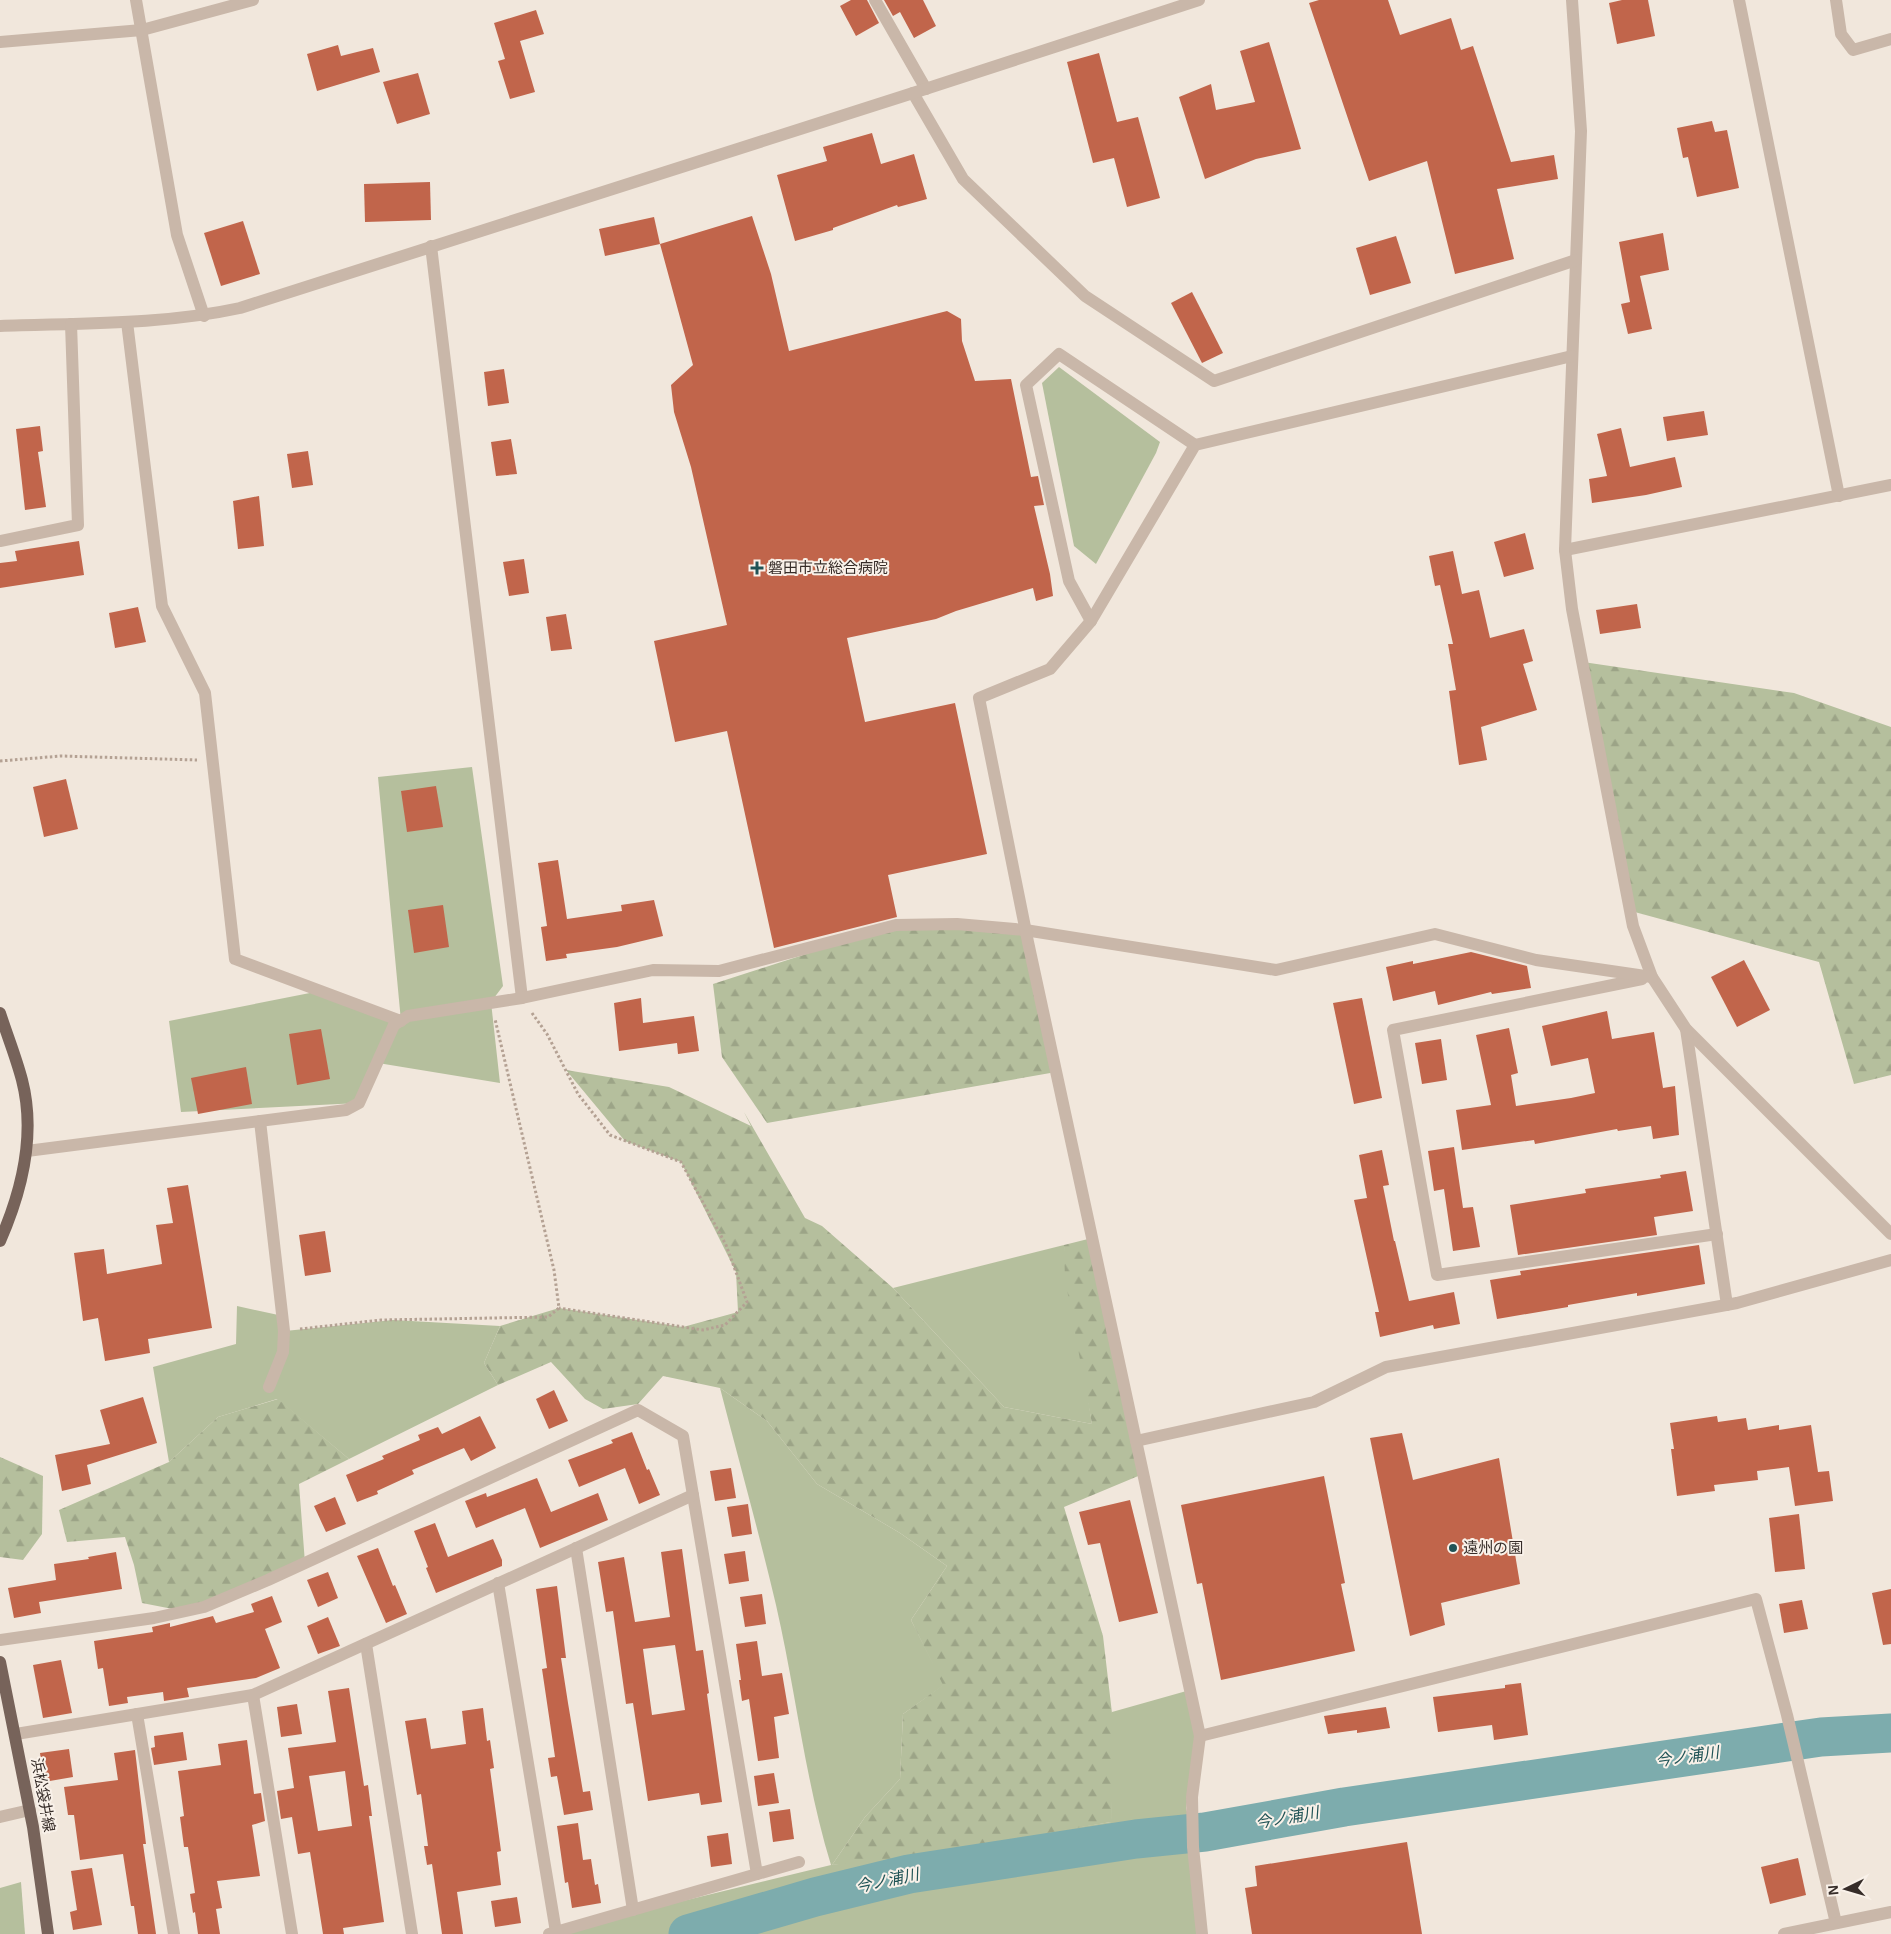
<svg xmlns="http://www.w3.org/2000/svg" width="1891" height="1934" viewBox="0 0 1891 1934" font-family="Arial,'Noto Sans JP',sans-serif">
<defs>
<pattern id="forest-firs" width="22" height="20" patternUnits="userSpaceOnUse" patternTransform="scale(1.25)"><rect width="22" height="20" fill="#b5bf9d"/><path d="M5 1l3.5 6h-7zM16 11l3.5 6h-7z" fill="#9ca487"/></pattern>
</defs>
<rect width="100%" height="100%" fill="#f1e7dc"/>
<g fill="#b5bf9d">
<polygon points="1059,367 1160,442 1156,453 1096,564 1074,546 1042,383"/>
<polygon points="472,767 503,986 491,1002 500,1083 378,1063 359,1103 181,1112 169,1021 320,991 401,1021 378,777"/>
<polygon points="1064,1245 1092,1424 1004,1407 893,1288"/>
<polygon points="237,1306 283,1316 285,1331 393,1320 500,1326 484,1363 498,1385 349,1459 277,1399 218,1417 169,1462 153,1367 236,1344"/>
<path d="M720,1388l47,33 50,63 83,49 47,33 -36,54 33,65 -41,29 -3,65 -35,38 -33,48 279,-43 1,-110 78,-22 10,46 -14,72 7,25 10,101h-656l284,-69c-26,-85 -35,-173 -55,-260 -17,-72 -37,-144 -56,-217z"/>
<polygon points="21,1882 25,1934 0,1934 0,1888"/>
</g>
<g fill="url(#forest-firs)">
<polygon points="1583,662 1794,693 1891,727 1891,1075 1854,1084 1819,962 1631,911"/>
<polygon points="896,925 1025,930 1056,1072 767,1123 722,1057 713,984"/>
<polygon points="566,1070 669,1087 751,1126 744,1112 805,1218 822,1226 893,1288 1004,1407 1092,1424 1065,1279 1064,1245 1092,1238 1143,1474 1064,1507 1103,1636 1115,1739 1111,1822 890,1860 832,1865 865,1817 900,1779 903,1714 943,1685 911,1620 947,1566 900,1533 817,1484 767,1421 720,1388 663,1376 638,1404 603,1409 585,1399 551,1362 498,1385 484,1363 500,1326 559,1308 683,1327 738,1312 736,1272 681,1162 625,1141"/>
<polygon points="278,1399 349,1459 299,1484 305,1563 183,1611 142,1603 134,1565 125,1537 67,1542 59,1510 169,1462 218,1417"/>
<polygon points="0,1457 43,1476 42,1534 23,1560 0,1557"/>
</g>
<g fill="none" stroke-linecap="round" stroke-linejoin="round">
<polyline stroke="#7dacad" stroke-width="39" points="688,1934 815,1897 909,1874 1136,1839 1205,1832 1344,1807 1821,1737 1891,1733"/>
</g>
<g fill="#c1654b" fill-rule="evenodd">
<polygon points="851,0 867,0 879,23 856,36 840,6"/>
<polygon points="884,0 923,0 936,26 914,38 900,12 893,16"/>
<polygon points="1319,0 1388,0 1400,35 1451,18 1461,50 1473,46 1511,162 1554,155 1558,179 1497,189 1514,259 1455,274 1427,161 1369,181 1309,3"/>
<polygon points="1622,0 1648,0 1655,36 1617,44 1609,3"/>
<polygon points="536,10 544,34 520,41 535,92 510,99 498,61 505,59 494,23"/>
<polygon points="1269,42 1301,149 1256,159 1205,179 1179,97 1211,84 1216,110 1255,102 1240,51"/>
<polygon points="338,45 341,56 373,48 380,72 317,91 307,54"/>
<polygon points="1099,53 1117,122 1138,117 1160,198 1127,207 1114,158 1093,163 1067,62"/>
<polygon points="418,73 430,114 397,124 383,82"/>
<polygon points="1712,121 1715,132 1727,130 1739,188 1697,197 1688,157 1683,158 1677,128"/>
<polygon points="872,133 881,164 914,154 927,199 898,207 897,205 833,228 833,230 795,241 777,175 827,161 823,147"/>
<polygon points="430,182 431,220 365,222 364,184"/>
<polygon points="752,216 771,274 789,351 947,311 961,319 962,341 975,381 1011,379 1031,477 1038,476 1044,505 1034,506 1050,574 1053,596 1036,601 1033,588 956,611 936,619 847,638 865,722 955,703 987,854 888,875 897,917 774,948 727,731 675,742 654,641 727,625 691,467 674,412 671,385 693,365 660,244"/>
<polygon points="654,217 660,244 605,256 599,229"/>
<polygon points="243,221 260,274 221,286 204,233"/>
<polygon points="1663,233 1669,270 1640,276 1652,329 1628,334 1621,304 1630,302 1619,242"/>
<polygon points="1396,236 1411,283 1370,295 1356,248"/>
<polygon points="1192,292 1223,353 1202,363 1171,303"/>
<polygon points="504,369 509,403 488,406 484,372"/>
<polygon points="1704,411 1708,435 1667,441 1663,417"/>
<polygon points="40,426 43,451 38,452 46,507 25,510 16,429"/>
<polygon points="1621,428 1630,467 1675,457 1682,487 1646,495 1592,503 1589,479 1607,476 1597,434"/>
<polygon points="511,439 517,474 496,476 491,442"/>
<polygon points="308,451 313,485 292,488 287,454"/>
<polygon points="259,496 264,546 238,549 233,501"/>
<polygon points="1525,533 1534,569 1504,577 1494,542"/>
<polygon points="79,541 84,575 0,588 0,563 17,561 15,551"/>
<polygon points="1453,551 1462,594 1479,590 1490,638 1524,629 1533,661 1523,664 1537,710 1481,727 1487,760 1459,765 1449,691 1456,690 1448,644 1453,644 1440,585 1435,586 1429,556"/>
<polygon points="524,559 529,593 509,596 503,562"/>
<polygon points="1637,604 1641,628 1600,634 1596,610"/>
<polygon points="138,607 146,642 115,648 109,613"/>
<polygon points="566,614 572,649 551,651 546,617"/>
<polygon points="66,779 78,829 44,837 33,787"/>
<polygon points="436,786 443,827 407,832 401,791"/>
<polygon points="558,860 567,919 622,911 621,905 654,900 663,936 617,947 566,954 567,958 546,961 541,927 547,926 538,863"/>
<polygon points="443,905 449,947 414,953 408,910"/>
<polygon points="1471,952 1527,966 1531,988 1492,994 1491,992 1438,1005 1435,991 1393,1001 1386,967 1413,961 1413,964"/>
<polygon points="1744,960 1770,1010 1737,1027 1711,977"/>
<polygon points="641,998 643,1023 694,1016 699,1051 678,1054 677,1043 619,1051 614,1003"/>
<polygon points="1362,998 1382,1098 1354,1104 1333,1003"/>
<polygon points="1607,1011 1612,1039 1654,1032 1663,1088 1675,1086 1679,1135 1653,1139 1651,1126 1618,1131 1617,1129 1535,1144 1534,1140 1462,1150 1456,1110 1491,1105 1476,1035 1509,1028 1518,1073 1511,1075 1516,1106 1571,1098 1595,1093 1588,1058 1551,1066 1542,1026"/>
<polygon points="321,1029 330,1079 297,1085 289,1034"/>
<polygon points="1441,1039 1447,1080 1422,1084 1415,1043"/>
<polygon points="246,1067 252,1104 198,1114 191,1078"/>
<polygon points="1454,1147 1463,1208 1473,1207 1480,1247 1453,1251 1444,1189 1434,1191 1428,1151"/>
<polygon points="1382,1150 1389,1185 1383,1186 1394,1241 1395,1241 1409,1301 1454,1292 1460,1324 1434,1329 1433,1325 1380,1337 1375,1312 1379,1312 1354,1200 1367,1198 1359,1155"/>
<polygon points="1686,1171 1693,1211 1654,1217 1657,1235 1518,1255 1510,1205 1586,1193 1585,1189 1661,1178 1660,1175"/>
<polygon points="188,1185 212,1328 148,1339 150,1353 105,1361 98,1318 83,1321 74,1253 104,1249 107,1274 162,1264 156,1225 173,1223 167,1188"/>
<polygon points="325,1231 331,1272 305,1276 299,1235"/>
<polygon points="1699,1245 1705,1284 1637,1296 1637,1293 1568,1305 1568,1307 1497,1319 1490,1280 1521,1275 1520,1271"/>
<polygon points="554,1390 568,1421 549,1429 536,1399"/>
<polygon points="143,1397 157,1443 87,1465 91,1484 62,1491 55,1455 110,1444 100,1410"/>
<polygon points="480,1416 496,1448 471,1461 464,1448 412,1470 414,1474 377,1491 378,1494 357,1502 346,1475 384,1459 382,1456 420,1440 418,1435 438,1427 442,1434"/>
<polygon points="1717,1416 1718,1422 1746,1418 1748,1430 1779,1425 1779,1430 1811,1425 1818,1472 1829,1471 1833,1501 1795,1506 1789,1467 1757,1471 1758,1480 1714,1485 1715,1491 1677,1496 1671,1449 1674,1449 1670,1423"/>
<polygon points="632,1432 647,1470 649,1469 660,1495 639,1504 625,1468 579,1487 568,1460 613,1443 611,1440"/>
<polygon points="1402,1433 1413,1480 1499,1458 1520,1584 1441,1603 1445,1625 1410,1636 1370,1438"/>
<polygon points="731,1468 736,1498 715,1501 710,1471"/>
<polygon points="1324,1476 1345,1583 1341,1584 1355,1651 1221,1680 1202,1583 1197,1584 1181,1505"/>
<polygon points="537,1478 551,1512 598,1493 608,1520 540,1548 525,1508 476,1528 465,1501 486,1493 487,1497"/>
<polygon points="335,1497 346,1524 326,1532 314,1506"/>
<polygon points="1130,1500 1158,1613 1119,1622 1100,1543 1088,1545 1079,1512"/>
<polygon points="748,1504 752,1534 732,1537 727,1507"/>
<polygon points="1799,1514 1805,1569 1775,1572 1769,1518"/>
<polygon points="435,1523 448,1557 493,1539 502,1560 502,1566 436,1593 426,1568 428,1567 414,1531"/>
<polygon points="378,1548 393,1586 395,1585 407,1614 386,1623 357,1556"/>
<path d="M682,1549l14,102 7,-1 6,43 -2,1 15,108 -21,3 -2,-12 -51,8 -15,-98 -7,1 -13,-93 -7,1 -8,-50 26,-5 11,65 35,-5 -9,-65zM675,1645l10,65 -33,5 -9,-66z"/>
<polygon points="745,1551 749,1581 729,1584 724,1554"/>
<polygon points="116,1552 122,1589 39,1602 41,1613 14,1618 8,1588 56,1580 54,1564 89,1559 88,1557"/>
<polygon points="328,1572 338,1598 318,1607 307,1580"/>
<polygon points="557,1586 566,1658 561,1658 568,1703 583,1792 590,1791 593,1810 564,1815 557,1776 551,1777 548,1758 555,1757 542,1669 547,1668 536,1589"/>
<polygon points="1891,1589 1891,1644 1883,1645 1872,1593"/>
<polygon points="762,1594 766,1624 745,1627 740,1597"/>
<polygon points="272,1596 282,1622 265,1629 280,1668 256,1678 187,1688 189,1697 164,1701 163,1692 127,1697 128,1703 109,1706 103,1668 98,1669 94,1641 153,1632 152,1627 170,1623 170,1627 213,1616 216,1623 254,1612 251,1604"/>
<polygon points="1802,1600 1808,1629 1784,1633 1779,1604"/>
<polygon points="328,1617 340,1646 318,1654 307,1626"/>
<polygon points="757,1641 762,1676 782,1673 789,1714 774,1717 779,1758 758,1761 749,1699 742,1701 739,1680 741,1680 736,1644"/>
<polygon points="61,1660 72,1713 43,1718 33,1665"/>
<polygon points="1521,1683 1528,1735 1494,1740 1492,1725 1438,1732 1433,1697 1505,1688 1505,1685"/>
<path d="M349,1688l15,98 4,-1 4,31h-3l15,106 -41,6 1,6h-21l-13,-82 -12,2 -6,-37 -11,2 -4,-28 17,-3 -6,-40 48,-6 -8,-51zM345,1771l7,55 -34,5 -9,-55z"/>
<polygon points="297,1704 302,1734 281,1737 277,1707"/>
<polygon points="1386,1707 1390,1728 1357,1733 1357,1730 1328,1734 1324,1716"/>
<polygon points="483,1708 487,1741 490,1740 494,1768 490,1769 501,1851 497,1852 501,1885 457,1892 463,1934 442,1934 432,1864 427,1865 424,1846 428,1846 421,1794 417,1795 405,1721 426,1718 431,1749 466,1744 462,1711"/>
<polygon points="183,1732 187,1760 154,1765 151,1748 155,1747 154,1736"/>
<polygon points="247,1740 254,1794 261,1793 265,1821 252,1825 260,1876 217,1881 222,1908 216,1909 220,1934 198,1934 195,1912 193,1913 190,1894 195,1893 188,1847 184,1847 180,1817 184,1816 178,1771 221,1765 218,1744"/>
<polygon points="69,1749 73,1777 44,1782 40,1753"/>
<polygon points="135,1750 146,1844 143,1844 156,1934 138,1934 134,1906 131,1906 123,1854 80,1860 74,1815 68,1815 64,1787 118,1780 114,1753"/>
<polygon points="774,1773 779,1803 758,1806 754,1776"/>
<polygon points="790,1809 794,1839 773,1842 769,1812"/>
<polygon points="578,1823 583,1860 591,1859 595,1885 598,1884 601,1903 572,1908 568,1882 565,1883 557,1826"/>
<polygon points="728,1833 732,1864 711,1867 707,1836"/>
<polygon points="1407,1842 1422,1934 1252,1934 1245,1888 1257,1886 1255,1866"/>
<polygon points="1798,1858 1806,1895 1770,1904 1761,1867"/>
<polygon points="92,1868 102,1925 73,1930 70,1912 77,1910 71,1871"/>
<polygon points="517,1897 521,1923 495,1927 491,1901"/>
</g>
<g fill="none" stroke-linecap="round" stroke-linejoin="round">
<g stroke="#b4a193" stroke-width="3" stroke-dasharray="2.5 2.5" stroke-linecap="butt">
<polyline points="0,761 61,756 197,760"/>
<polyline points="532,1013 547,1034 578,1094 610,1135 681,1162 726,1245 747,1302 725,1325 703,1330 559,1308"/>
<polyline points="300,1329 381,1320 548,1317 559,1308 554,1270 495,1019"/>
</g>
<g stroke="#c9b7a9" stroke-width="12">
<polyline points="136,0 177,235 204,316"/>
<polyline points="875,0 926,89"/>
<polyline points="1572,0 1581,131 1565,550 1572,609 1633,926 1652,977 1686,1029 1891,1234"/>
<polyline points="1739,0 1839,496"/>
<polyline points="1836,0 1841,34 1853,50 1891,39"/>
<polyline points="0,42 142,30 253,0"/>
<polyline points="913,93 963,179 1085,296 1214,381 1576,260"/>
<polyline points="431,246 522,998"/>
<polyline points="127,322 162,606 205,693 235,959 401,1021"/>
<path d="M0,326c80,-3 162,-1 240,-18l673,-215 286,-93"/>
<polyline points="0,541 78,525 71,324"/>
<polyline points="1565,550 1891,485"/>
<polyline points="1091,621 1069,581 1026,385 1059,354 1195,445"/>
<polyline points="1642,979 1393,1030 1437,1275 1717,1234"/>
<polyline points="1686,1029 1727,1305"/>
<polyline points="260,1121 284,1331 283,1352 269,1387"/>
<polyline points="27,1151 346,1110 359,1103 394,1025 408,1016 522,998 653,970 719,971 896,925 957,924 1025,930 1276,970 1435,934 1536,960 1652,977"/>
<polyline points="1136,1441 1314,1402 1386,1367 1737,1303 1891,1260"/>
<polyline points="576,1548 633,1910"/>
<polyline points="498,1583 556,1932"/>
<polyline points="0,1640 154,1618 204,1607 268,1580 638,1410 683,1436 757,1874"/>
<polyline points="366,1644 412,1934"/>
<polyline points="253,1695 292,1934"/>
<polyline points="137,1714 174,1934"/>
<polyline points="16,1734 253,1695 693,1495"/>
<polyline points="1200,1736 1756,1599 1787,1715 1836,1923"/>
<polyline points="0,1817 30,1810"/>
<polyline points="549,1934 799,1862"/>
<polyline points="1202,1934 1193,1847 1192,1797 1200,1736 1028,942 979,698 1050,669 1091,621 1195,445 1572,356"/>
<polyline points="1784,1934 1891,1912"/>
</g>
<g stroke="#77635a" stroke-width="12">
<path d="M0,1013c7,22 16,44 22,67 14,54 0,111 -22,161"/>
<polyline points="0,1662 33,1827 48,1934"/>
</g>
</g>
<g fill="#205356" stroke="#f9f1e9" stroke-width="2">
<path d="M754.5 560.5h5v5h5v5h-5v5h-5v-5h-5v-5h5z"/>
<circle cx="1453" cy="1548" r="5"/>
</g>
<g text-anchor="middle" stroke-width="4" stroke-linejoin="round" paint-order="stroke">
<g font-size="15" fill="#362c28" stroke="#f9f1e9" text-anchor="start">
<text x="768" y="573">磐田市立総合病院</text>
<text x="1463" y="1553">遠州の園</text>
</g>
<g font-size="15" fill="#362c28" stroke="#f9f1e9">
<text transform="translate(43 1795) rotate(80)" y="5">浜松袋井線</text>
</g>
<g font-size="16" font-style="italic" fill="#205356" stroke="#f9f1e9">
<text transform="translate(1687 1756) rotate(-8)" y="6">今ノ浦川</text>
<text transform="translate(1287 1817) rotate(-10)" y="6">今ノ浦川</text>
<text transform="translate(887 1880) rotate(-12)" y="6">今ノ浦川</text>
</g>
</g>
<g transform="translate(1846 1889) rotate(265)" stroke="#f9f1e9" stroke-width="4" paint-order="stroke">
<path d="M0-4L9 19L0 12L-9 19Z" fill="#362c28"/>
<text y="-8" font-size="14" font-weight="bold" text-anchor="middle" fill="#362c28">N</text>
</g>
</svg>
